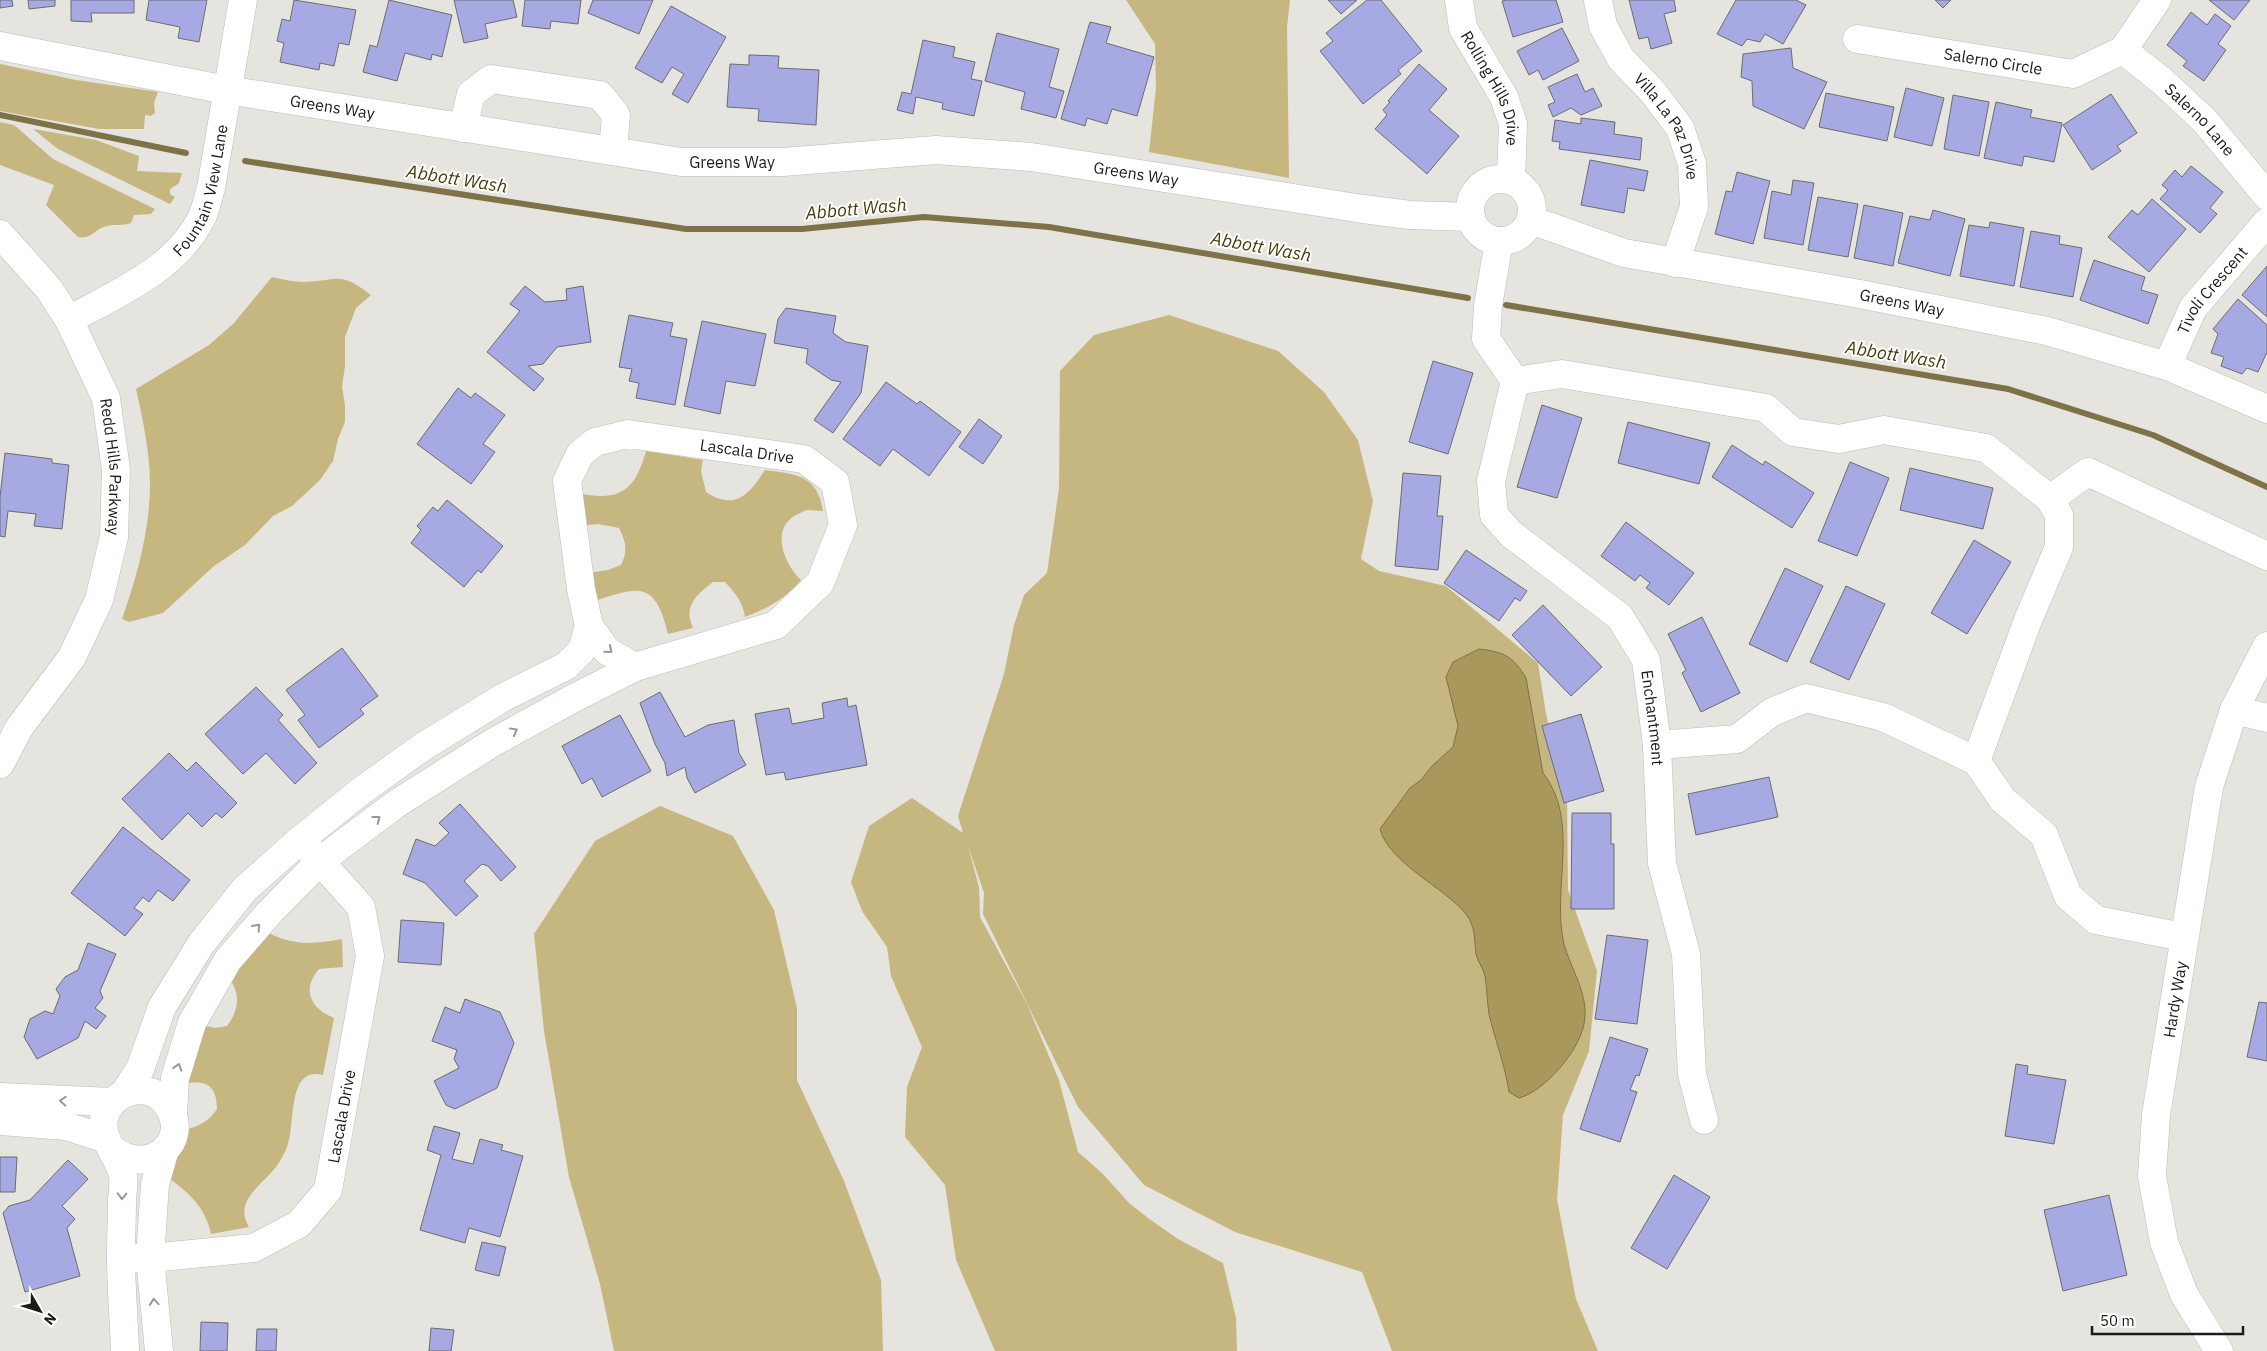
<svg xmlns="http://www.w3.org/2000/svg" width="2267" height="1351" viewBox="0 0 2267 1351" font-family="'IBM Plex Sans',sans-serif">
<rect width="100%" height="100%" fill="#e5e4de"/>
<g fill="#c6b781">
<polygon points="1126,0 1290,0 1287,27 1289,178 1149,152 1156,88 1155,44"/>
<polygon points="0,64 76,80 158,92 154,103 155,113 151,116 145,115 144,129 99,129 0,111"/>
<path d="M0,122l14,3 39,34 102,50 -4,5 -17,1 -3,8c-9,3 -16,1 -24,3 -12,2 -15,14 -29,11l-32,-32 8,-20 -54,-20z"/>
<polygon points="33,129 96,140 139,156 137,171 182,173 179,183 170,189 170,194 175,197 170,204 58,149"/>
<path d="M272,277c10,2 21,5 31,5 35,-1 36,-12 68,13l-15,13 -11,29v29l-3,21 3,18v17l-7,17 -5,22 -13,19 -28,26 -19,10 -28,29 -31,21 -51,47 -34,9 -7,-3c15,-43 28,-89 28,-135 0,-31 -7,-64 -14,-95l73,-44 25,-22z"/>
<polygon points="1169,315 1278,351 1324,392 1358,440 1373,501 1361,559 1379,571 1446,586 1538,663 1546,714 1567,794 1568,890 1597,971 1589,1051 1563,1115 1557,1199 1576,1299 1598,1351 1392,1351 1362,1272 1235,1232 1144,1185 1078,1107 983,914 984,893 968,846 979,887 980,917 1027,1004 1059,1080 1078,1152 1103,1174 1129,1203 1148,1218 1178,1239 1223,1263 1236,1318 1237,1351 995,1351 956,1260 945,1185 905,1137 907,1087 922,1047 891,976 887,947 862,911 851,882 869,826 912,798 963,833 958,816 1004,674 1014,625 1024,595 1047,573 1059,488 1060,371 1094,335"/>
<path d="M646,451l57,9 -2,11 5,21c29,19 43,3 59,-22 31,4 53,5 58,41 -5,0 -11,-1 -16,-1 -4,1 -8,4 -11,5 -26,14 -12,49 5,65 -15,18 -34,29 -56,37 -2,-15 -10,-24 -20,-35h-12c-17,13 -30,24 -20,46l-25,6c-13,-53 -28,-48 -73,-33l-7,-28 20,-3 13,-5c7,-14 5,-23 -2,-37l-21,-4 -17,2 -3,-33c42,9 57,-2 68,-42z"/>
<polygon points="660,806 733,836 774,910 797,1008 797,1080 844,1181 881,1280 883,1351 614,1351 600,1284 569,1177 544,1031 534,934 595,841"/>
<path d="M261,928c26,18 51,17 81,11l1,28 -24,2c-18,21 -8,40 15,49l-11,57c-38,-9 -26,52 -37,75 -3,5 -6,12 -10,17 -14,18 -43,34 -27,60l-38,7c-6,-30 -26,-44 -49,-61l21,-26 5,-18c13,-4 21,-8 29,-20 0,-22 -10,-30 -31,-25l12,-60 17,4 12,-2c13,-17 14,-35 -1,-52z"/>
</g>
<path fill="#a9985c" stroke="#7f7248" d="M1479,649c25,3 34,7 47,29l17,95c38,48 8,117 21,171 7,26 26,52 20,80 -5,27 -39,67 -65,74l-10,-6c-4,-27 -14,-52 -20,-78 -2,-13 -2,-26 -4,-38 -2,-8 -7,-14 -9,-22 -2,-14 0,-27 -10,-40 -22,-27 -77,-51 -86,-85l30,-41 11,-8 11,-14 21,-19 5,-21 -12,-49 7,-15z"/>
<g fill="none" stroke-linecap="round" stroke-linejoin="round">
<g stroke="#7f7248" stroke-width="6">
<polyline points="0,115 186,153"/>
<polyline points="245,161 686,229 802,229 924,217 1049,227 1468,298"/>
<polyline points="1506,305 2008,389 2153,435 2267,487"/>
</g>
</g>
<g fill="#a7a9e2" stroke="#6c6c71">
<polygon points="0,0 12,0 13,6 0,8"/>
<polygon points="28,0 55,0 55,6 29,9"/>
<polygon points="71,0 134,0 134,13 91,13 92,22 71,21"/>
<polygon points="149,0 207,0 199,42 178,38 180,27 146,20"/>
<polygon points="294,0 356,10 349,45 339,43 334,66 320,63 319,70 280,62 284,43 277,41 282,19 290,21"/>
<polygon points="389,0 452,15 442,57 432,54 431,60 405,53 397,81 363,72 370,45 377,47"/>
<polygon points="454,0 513,0 517,17 485,24 488,38 464,43"/>
<polygon points="525,0 581,0 578,24 551,21 550,29 522,26"/>
<polygon points="593,0 653,0 639,34 588,13"/>
<polygon points="1328,0 1357,0 1341,14"/>
<polygon points="1367,0 1381,0 1422,51 1398,70 1401,74 1363,104 1320,51 1333,41 1326,33"/>
<polygon points="1507,0 1556,0 1563,22 1513,37 1502,1"/>
<polygon points="1629,0 1674,0 1676,11 1664,14 1672,43 1651,49 1648,37 1639,39"/>
<polygon points="1736,0 1796,0 1806,5 1783,44 1765,34 1760,42 1747,39 1742,46 1717,34"/>
<polygon points="1935,0 1951,0 1943,8"/>
<polygon points="2209,0 2250,0 2234,20"/>
<polygon points="671,6 726,37 688,103 672,94 684,74 672,67 662,83 635,68"/>
<polygon points="2191,12 2207,25 2215,14 2231,26 2218,44 2226,50 2204,81 2183,66 2187,61 2167,45"/>
<polygon points="1090,22 1111,27 1106,43 1154,57 1137,116 1112,109 1107,124 1087,118 1085,126 1061,119"/>
<polygon points="1562,28 1579,61 1543,80 1538,70 1529,75 1517,51"/>
<polygon points="997,33 1059,49 1049,87 1064,91 1056,118 1021,109 1025,92 985,81"/>
<polygon points="923,40 955,47 953,57 975,62 971,79 982,81 974,116 942,109 943,103 916,97 913,114 897,110 902,92 911,94"/>
<polygon points="1791,48 1793,68 1827,82 1804,129 1753,106 1752,81 1741,77 1743,54"/>
<polygon points="749,55 779,56 778,68 819,70 816,125 758,121 759,109 727,107 730,64 749,65"/>
<polygon points="1419,64 1447,89 1429,110 1459,136 1427,174 1375,129 1387,115 1383,110 1390,102 1388,101"/>
<polygon points="1577,74 1585,92 1593,88 1602,106 1581,115 1571,108 1553,117 1548,105 1555,102 1548,87"/>
<polygon points="1906,88 1944,98 1932,146 1894,137"/>
<polygon points="1826,93 1894,107 1887,141 1819,127"/>
<polygon points="2111,94 2137,133 2117,146 2121,151 2092,170 2063,125"/>
<polygon points="1953,95 1989,102 1979,156 1944,149"/>
<polygon points="1996,102 2032,110 2030,117 2062,123 2054,162 2024,156 2022,166 1984,158"/>
<polygon points="1581,118 1615,122 1614,134 1642,138 1640,160 1559,149 1560,142 1552,141 1555,120 1581,124"/>
<polygon points="1590,160 1648,171 1644,191 1628,188 1624,213 1581,205"/>
<polygon points="2191,166 2223,192 2210,208 2217,214 2200,233 2160,199 2168,190 2162,185 2175,170 2182,177"/>
<polygon points="1737,172 1770,181 1753,244 1715,234 1726,191 1732,192"/>
<polygon points="1793,180 1814,183 1803,245 1764,238 1772,191 1791,195"/>
<polygon points="1818,197 1858,204 1848,257 1808,250"/>
<polygon points="2152,199 2186,229 2149,272 2108,237 2132,210 2138,215"/>
<polygon points="1864,205 1903,213 1893,266 1854,258"/>
<polygon points="1933,210 1965,219 1950,276 1898,263 1910,216 1930,220"/>
<polygon points="1990,222 2024,228 2014,286 1960,276 1969,225 1989,228"/>
<polygon points="2031,231 2060,236 2059,244 2082,248 2073,297 2020,287"/>
<polygon points="2094,260 2145,277 2141,290 2158,295 2148,324 2080,300"/>
<polygon points="2267,266 2267,317 2242,295"/>
<polygon points="525,286 545,302 567,300 566,289 583,286 591,342 557,347 543,364 528,366 544,379 534,391 487,352 520,311 510,304"/>
<polygon points="2238,299 2267,325 2267,352 2258,372 2247,368 2242,374 2221,366 2224,357 2211,353 2218,334 2213,329"/>
<polygon points="786,308 836,316 833,333 846,342 868,346 861,393 833,433 814,420 841,382 831,380 806,363 808,349 774,343 778,319"/>
<polygon points="629,315 673,323 670,336 687,339 675,405 636,398 639,383 629,381 632,369 619,367"/>
<polygon points="702,321 766,334 755,386 726,381 720,414 684,406"/>
<polygon points="1433,361 1473,373 1448,454 1409,442"/>
<polygon points="886,382 917,404 920,401 961,432 929,476 893,449 880,466 843,439"/>
<polygon points="458,388 471,398 475,393 505,415 483,444 495,452 471,484 417,444"/>
<polygon points="1542,405 1582,418 1557,498 1517,487"/>
<polygon points="979,419 1002,436 983,464 959,447"/>
<polygon points="1628,422 1710,443 1699,484 1618,463"/>
<polygon points="1732,445 1763,465 1765,461 1814,493 1792,528 1712,477"/>
<polygon points="5,453 52,459 52,463 69,465 62,529 34,526 36,514 8,511 5,537 0,536 0,497"/>
<polygon points="1850,462 1889,478 1857,556 1818,541"/>
<polygon points="1910,468 1993,488 1983,529 1900,510"/>
<polygon points="1403,473 1441,476 1437,516 1443,516 1438,570 1395,566"/>
<polygon points="447,500 503,546 481,573 478,570 464,587 411,543 421,530 417,526 433,507 438,511"/>
<polygon points="1626,522 1694,573 1669,605 1646,588 1650,583 1640,575 1635,581 1601,556"/>
<polygon points="1974,540 2011,562 1967,634 1931,613"/>
<polygon points="1466,550 1527,591 1520,601 1515,598 1499,621 1444,583"/>
<polygon points="1785,568 1823,586 1787,662 1749,644"/>
<polygon points="1846,586 1885,604 1849,680 1810,662"/>
<polygon points="1543,605 1602,667 1571,696 1512,635"/>
<polygon points="1702,617 1740,693 1701,712 1682,673 1686,670 1668,634"/>
<polygon points="342,648 378,696 360,709 364,714 319,748 298,720 305,715 286,690"/>
<polygon points="256,687 283,715 278,720 317,763 295,784 266,753 243,774 205,734"/>
<polygon points="660,692 685,737 708,725 734,720 739,753 746,765 695,793 687,778 685,767 667,776 665,763 655,744 640,703"/>
<polygon points="847,698 848,707 856,705 867,765 786,780 784,772 766,775 755,714 789,708 792,724 824,718 822,703"/>
<polygon points="1581,714 1604,791 1564,803 1542,726"/>
<polygon points="620,715 651,771 602,797 592,778 582,784 562,746"/>
<polygon points="169,753 187,771 196,762 237,803 222,818 216,813 202,827 188,813 162,840 122,799"/>
<polygon points="1769,777 1778,817 1696,835 1688,794"/>
<polygon points="460,804 516,867 501,881 488,866 482,864 464,881 478,896 456,916 425,883 403,874 416,839 435,846 449,833 439,823"/>
<polygon points="1572,813 1611,813 1611,844 1614,844 1614,909 1571,909"/>
<polygon points="123,827 190,880 173,901 158,890 149,902 143,897 134,908 143,914 125,936 71,893"/>
<polygon points="401,920 444,923 441,965 398,962"/>
<polygon points="1607,935 1648,940 1637,1024 1595,1019"/>
<polygon points="88,943 116,954 100,991 103,998 95,1008 106,1016 96,1029 85,1021 78,1038 37,1059 24,1037 30,1019 45,1011 53,1014 60,996 56,989 65,977 78,970"/>
<polygon points="465,999 500,1012 514,1043 497,1088 455,1109 446,1105 434,1081 459,1068 454,1059 457,1050 432,1041 445,1007 460,1013"/>
<polygon points="2259,1002 2267,1003 2267,1061 2247,1057"/>
<polygon points="1610,1037 1648,1049 1639,1076 1636,1075 1630,1090 1637,1092 1620,1142 1580,1129"/>
<polygon points="2016,1064 2028,1066 2027,1074 2066,1080 2054,1144 2005,1136"/>
<polygon points="434,1126 460,1133 452,1159 473,1164 480,1139 503,1145 501,1150 523,1156 500,1237 469,1228 465,1243 420,1230 441,1155 427,1150"/>
<polygon points="0,1157 17,1157 15,1192 0,1192"/>
<polygon points="68,1160 88,1179 62,1206 75,1219 67,1228 80,1276 25,1292 3,1213 9,1206 30,1200"/>
<polygon points="1674,1175 1710,1197 1667,1269 1631,1248"/>
<polygon points="2109,1195 2127,1275 2063,1291 2044,1210"/>
<polygon points="482,1242 506,1247 499,1276 475,1270"/>
<polygon points="201,1322 228,1323 227,1351 200,1351"/>
<polygon points="431,1328 454,1330 451,1351 429,1351"/>
<polygon points="257,1329 277,1329 276,1351 256,1351"/>
</g>
<g fill="none" stroke-linecap="round" stroke-linejoin="round">
<defs>
<g id="minor">
<path id="s1" d="M1459,0l4,28 41,69 9,27 -2,56"/>
<path id="s2" d="M1598,0l5,26 18,33 31,32 28,37 12,36 2,43 -19,56"/>
<path id="s3" d="M1857,39l216,35 50,-24 34,-50"/>
<path id="s4" d="M0,46l227,44 454,72h102l153,-12 95,7 332,52 47,6 61,2"/>
<path id="s5" d="M2123,50l39,31 43,40 62,75"/>
<polyline points="463,128 471,94 491,79 600,95 616,115 613,151"/>
<circle cx="1501" cy="210" r="31"/>
<path id="s6" d="M1531,220l93,33 236,41 187,37 120,35 100,43"/>
<path id="s7" d="M0,234l49,55 20,31 37,78 10,72 -2,67 -15,63 -27,57 -53,71 -19,36"/>
<polyline points="1499,241 1488,306 1486,339 1515,381"/>
<path id="s8" d="M69,320c47,-26 108,-51 133,-103 4,-8 6,-20 9,-29l32,-188"/>
<path id="s9" d="M2167,366l26,-58 74,-86"/>
<polyline points="1515,381 1562,374 1766,408 1793,432 1839,439 1884,430 1986,448 2050,499 2059,515 2059,547 2028,620 1976,761"/>
<path id="s10" d="M1515,381l-24,100 3,34 17,19 109,83 26,43 11,85 5,118 24,91 6,120 12,46"/>
<polyline points="2050,499 2088,472 2267,556"/>
<polyline points="589,626 607,651 635,667"/>
<polyline points="2234,710 2267,718"/>
<polyline points="1657,745 1737,739 1772,712 1806,698 1883,717 1976,761 2003,800 2044,835 2068,896 2096,920 2183,937"/>
<path id="s11" d="M125,1092l15,-23 22,-62 39,-63 43,-54 56,-50 61,-49 63,-45 80,-49 62,-31 16,-16 7,-24 -8,-37 -14,-108 13,-27 15,-12 33,-8 176,25 31,23 8,43 -23,58 -44,42 -141,42 -61,31 -82,45 -96,61 -76,57 -52,53 -40,46 -36,63 -17,55 -2,37"/>
<polyline points="0,1097 112,1102"/>
<polyline points="0,1121 66,1126 106,1139"/>
<path d="M112,1149c36,29 80,-7 56,-43 -17,-27 -58,-17 -64,13 -4,21 15,37 19,57 1,7 0,15 -1,23 0,19 -1,38 -1,57 0,31 3,63 4,95"/>
<path id="s12" d="M121,1258h29l104,-10 45,-24 29,-34 42,-234 -9,-49 -53,-59"/>
<polyline points="159,1351 150,1258 155,1184 165,1149"/>
</g>
<g id="major">
<path id="s13" d="M2219,1351l-35,-57 -20,-52 -12,-66 4,-61 53,-328 25,-77 33,-64"/>
</g>
</defs>
<use href="#minor" stroke="#bebcb7" stroke-width="29"/>
<use href="#major" stroke="#bebcb7" stroke-width="29"/>
<use href="#minor" stroke="#fff" stroke-width="28"/>
<use href="#major" stroke="#fff" stroke-width="28"/>
</g>
<defs><path id="oneway-chevron" d="M-2-3.5L2.5 0L-2 3.5" fill="none" stroke-width="1.6" stroke-linecap="round" stroke-linejoin="round" transform="scale(1.25)"/></defs>
<g stroke="#999898">
<use href="#oneway-chevron" transform="translate(609 650) rotate(40)"/>
<use href="#oneway-chevron" transform="translate(514 731) rotate(-29)"/>
<use href="#oneway-chevron" transform="translate(377 819) rotate(-37)"/>
<use href="#oneway-chevron" transform="translate(257 927) rotate(-49)"/>
<use href="#oneway-chevron" transform="translate(178 1067) rotate(-73)"/>
<use href="#oneway-chevron" transform="translate(63 1101) rotate(-177)"/>
<use href="#oneway-chevron" transform="translate(122 1196) rotate(91)"/>
<use href="#oneway-chevron" transform="translate(154 1302) rotate(-95)"/>
</g>
<g text-anchor="middle" stroke-width="4" stroke-linejoin="round" paint-order="stroke">
<g font-size="16" fill="#1c1b19" stroke="#fff">
<text dy="6" stroke="none"><textPath href="#s3" startOffset="138">Salerno Circle</textPath></text>
<text dy="6" stroke="none"><textPath href="#s1" startOffset="96">Rolling Hills Drive</textPath></text>
<text dy="6" stroke="none"><textPath href="#s4" startOffset="338">Greens Way</textPath></text>
<text dy="6" stroke="none"><textPath href="#s5" startOffset="104">Salerno Lane</textPath></text>
<text dy="6" stroke="none"><textPath href="#s2" startOffset="148">Villa La Paz Drive</textPath></text>
<text dy="6" stroke="none"><textPath href="#s4" startOffset="742">Greens Way</textPath></text>
<text dy="6" stroke="none"><textPath href="#s4" startOffset="1148">Greens Way</textPath></text>
<text dy="6" stroke="none"><textPath href="#s8" startOffset="196">Fountain View Lane</textPath></text>
<text dy="6" stroke="none"><textPath href="#s9" startOffset="89">Tivoli Crescent</textPath></text>
<text dy="6" stroke="none"><textPath href="#s6" startOffset="381">Greens Way</textPath></text>
<text dy="6" stroke="none"><textPath href="#s11" startOffset="1028">Lascala Drive</textPath></text>
<text dy="6" stroke="none"><textPath href="#s7" startOffset="266">Redd Hills Parkway</textPath></text>
<text dy="6" stroke="none"><textPath href="#s10" startOffset="408">Enchantment</textPath></text>
<text dy="6" stroke="none"><textPath href="#s13" startOffset="368">Hardy Way</textPath></text>
<text dy="6" stroke="none"><textPath href="#s12" startOffset="304">Lascala Drive</textPath></text>
</g>
<g font-size="18" font-style="italic" fill="#493c09" stroke="#fff">
<text transform="translate(457 179) rotate(9)" y="6">Abbott Wash</text>
<text transform="translate(856 209) rotate(-5)" y="6">Abbott Wash</text>
<text transform="translate(1261 247) rotate(10)" y="6">Abbott Wash</text>
<text transform="translate(1896 355) rotate(9)" y="6">Abbott Wash</text>
</g>
</g>
<g transform="translate(40 1311) rotate(129)" stroke="#ffffff" stroke-width="4" paint-order="stroke">
<path d="M0-4L9 19L0 12L-9 19Z" fill="#1c1b19"/>
<text y="-8" font-size="14" font-weight="bold" text-anchor="middle" fill="#1c1b19">N</text>
</g>
<path d="M2092 1326v8h151v-8" fill="none" stroke="#1c1b19" stroke-width="2.5"/>
<text x="2100" y="1326" font-size="15" fill="#1c1b19" stroke="#ffffff" stroke-width="4" paint-order="stroke">50 m</text>
</svg>
